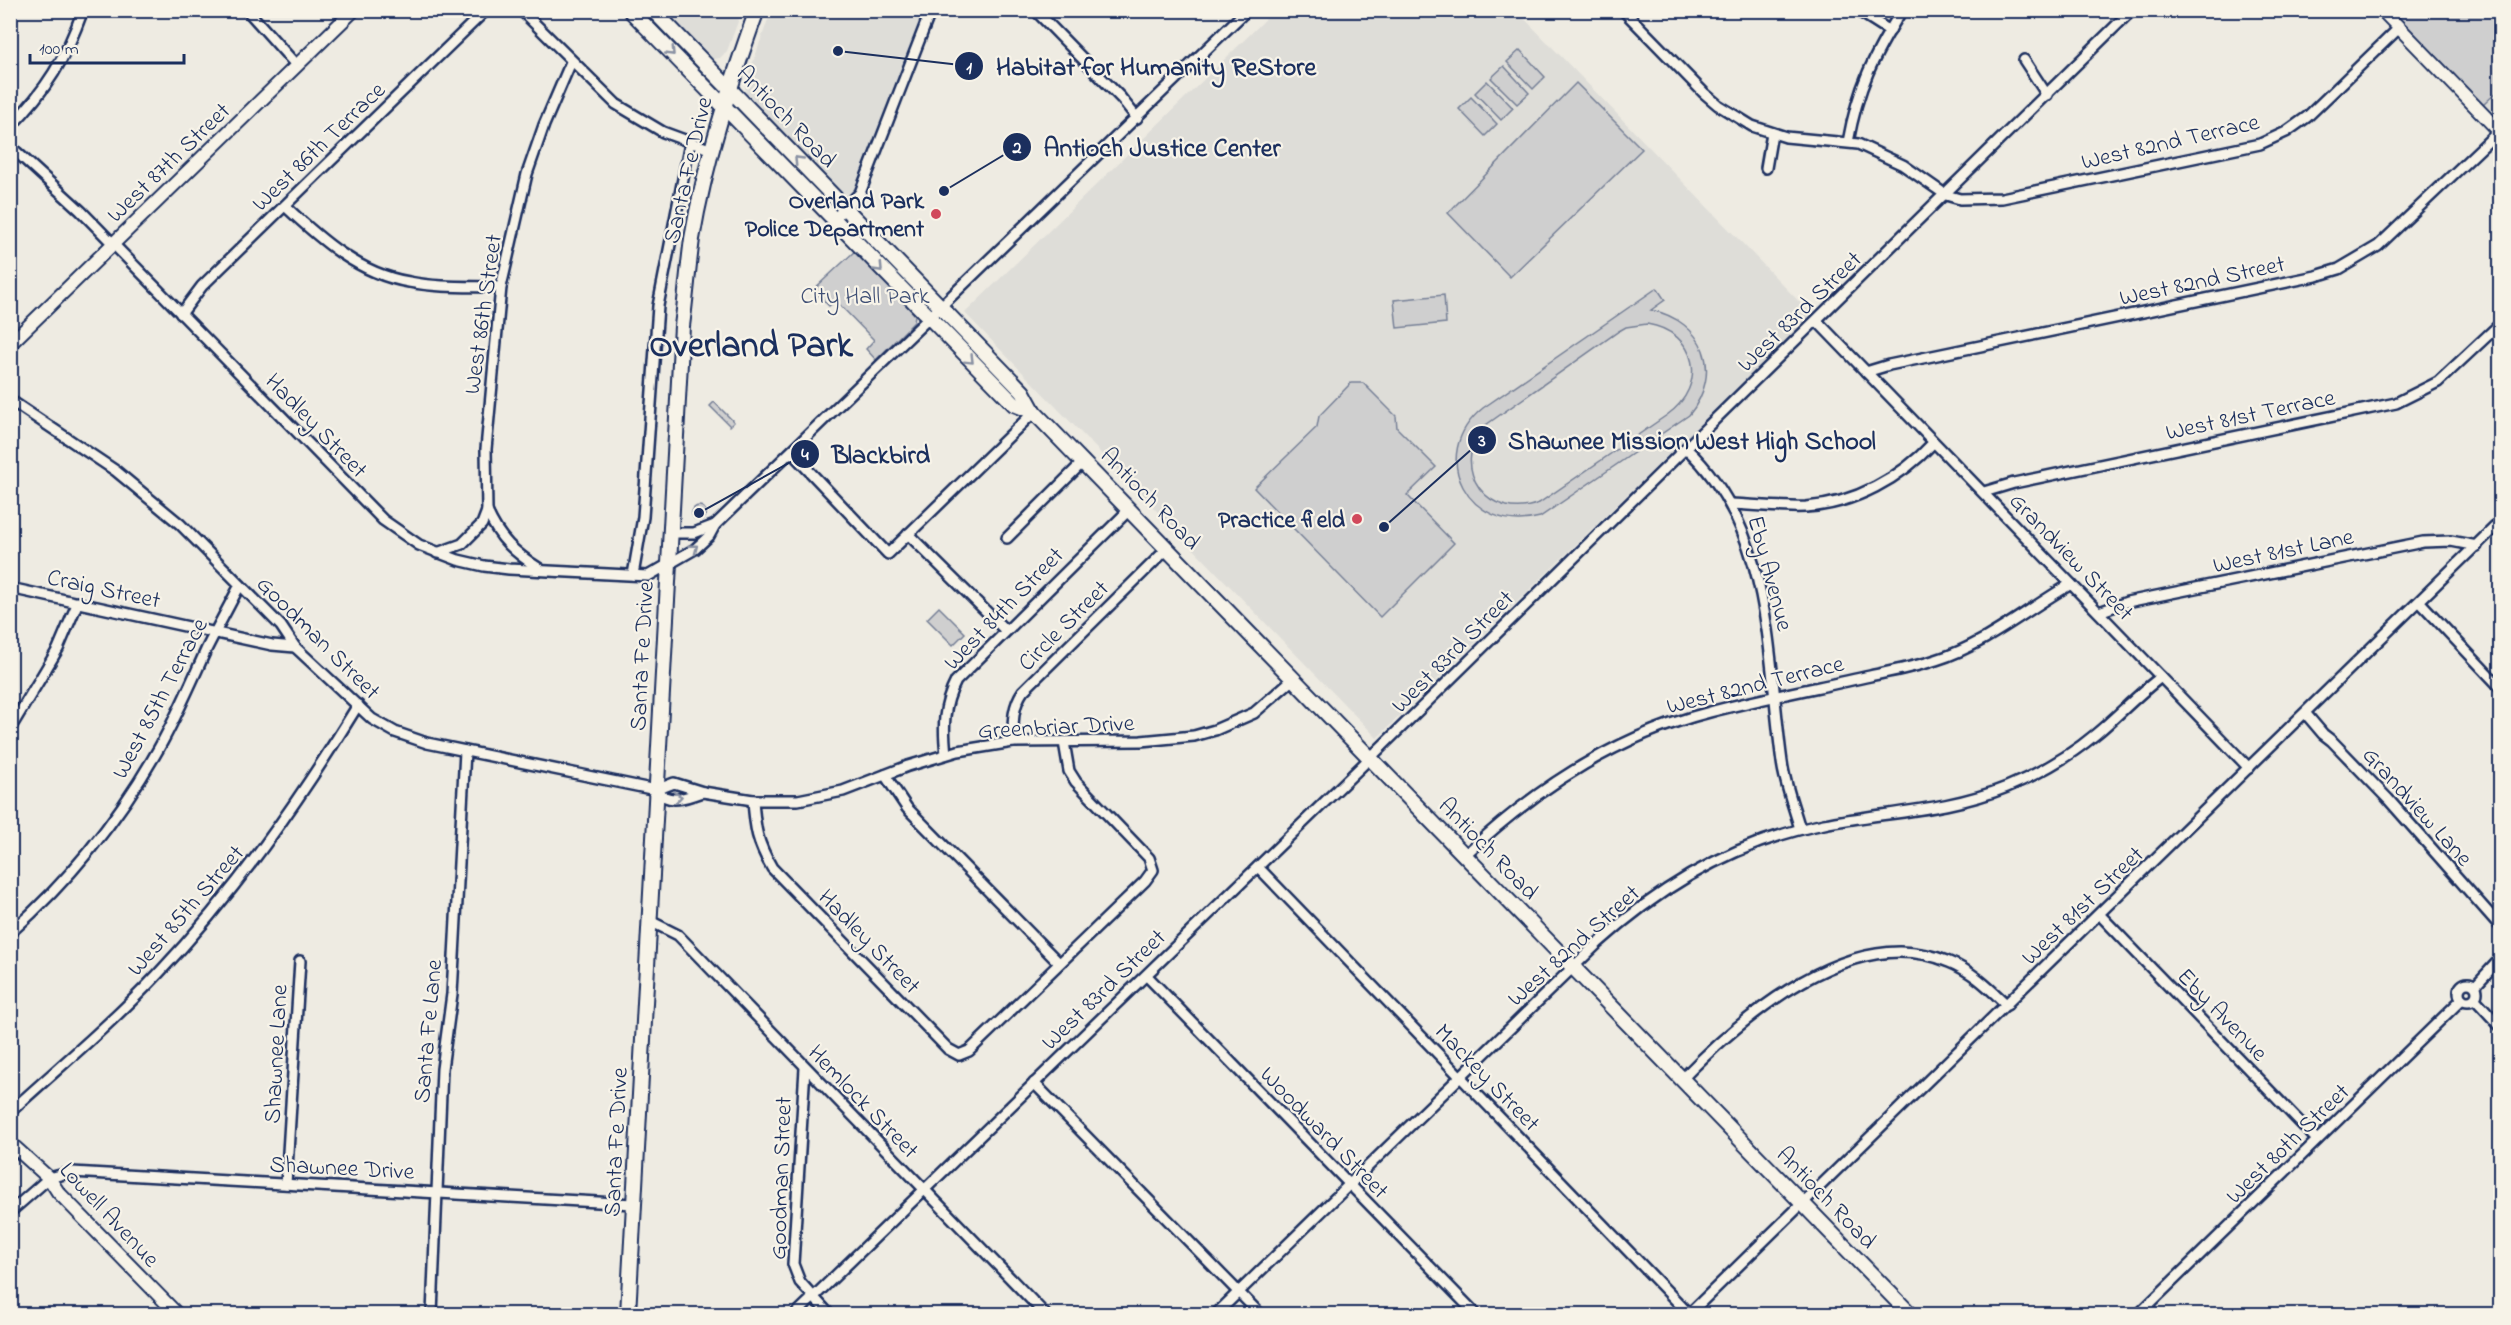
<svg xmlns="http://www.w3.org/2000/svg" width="2511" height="1325" viewBox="0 0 2511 1325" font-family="'Indie Flower',sans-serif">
<rect width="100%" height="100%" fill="#eeebe2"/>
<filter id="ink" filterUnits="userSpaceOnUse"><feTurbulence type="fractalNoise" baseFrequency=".0167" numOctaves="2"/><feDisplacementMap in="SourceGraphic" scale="12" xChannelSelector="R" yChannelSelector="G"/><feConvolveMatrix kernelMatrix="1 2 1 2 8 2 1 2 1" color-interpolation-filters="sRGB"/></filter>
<g filter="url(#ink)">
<g fill="#deddd8">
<polygon points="1516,10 1812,315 1377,738 965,313 1274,11"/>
<polygon points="667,11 742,11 727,51 720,58 714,59 704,54"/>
<polygon points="771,11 927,11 862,178 852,193 848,194 838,191 746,95 745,85"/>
<polygon points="2500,89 2500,123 2483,105"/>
</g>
<g fill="#cfcfcf" stroke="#757f96" stroke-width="1.5" fill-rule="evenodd">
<polygon points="2392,11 2500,11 2500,89 2483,105"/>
<polygon points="1520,50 1545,77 1533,89 1507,62"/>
<polygon points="1504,66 1529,93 1517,104 1491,78"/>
<polygon points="1487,81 1513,108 1501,120 1475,93"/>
<polygon points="1576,83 1642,149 1510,277 1448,213"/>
<polygon points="1471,97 1497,124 1485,136 1459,109"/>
<polygon points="856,250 915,315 914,322 876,360 866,349 874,340 836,301 829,306 813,290"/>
<path d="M1657,288l8,12 -14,10c53,11 73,62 38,105l-149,102c-71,19 -115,-62 -57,-109zM1647,324c50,8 62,61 20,91l-128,88c-50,20 -90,-34 -56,-76l136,-96 7,-4z"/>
<polygon points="1444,295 1446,323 1397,328 1394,300"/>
<polygon points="1351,383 1363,383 1396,416 1397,428 1436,467 1407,495 1454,543 1380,617 1254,488 1317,427 1319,416"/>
<polygon points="714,402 734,422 730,426 710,406"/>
<circle cx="699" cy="513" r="7"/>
<polygon points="939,607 965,633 953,645 927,619"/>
</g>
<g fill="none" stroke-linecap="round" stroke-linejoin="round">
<defs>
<g id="minor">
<polyline points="247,10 297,66"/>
<polyline points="521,10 616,104 663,132 712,150"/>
<polyline points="1035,10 1121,98 1137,118"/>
<polyline points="1623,10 1704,93 1718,105 1752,126 1786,137 1858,144 1903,165 1946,195 1960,199 2002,198 2260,144 2286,132 2307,117 2399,28"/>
<polyline points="1857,10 1890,31"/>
<polyline points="2024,60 2047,95"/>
<path d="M10,127c37,-38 55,-67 73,-117"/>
<path d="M1848,142c10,-55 25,-85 54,-132"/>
<polyline points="10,146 81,211 383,520 419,545 458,560 484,566 509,569 648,576 695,549 709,536 715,525 1247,10"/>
<polyline points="1766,168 1772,133"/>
<path d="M285,206c35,33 74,68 124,76 30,6 61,4 92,5"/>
<polyline points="833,220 860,193 931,10"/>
<polyline points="181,314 202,286 486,10"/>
<polyline points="1817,321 2249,768"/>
<polyline points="1866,372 1889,365 2316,276 2339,269 2378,246 2499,131"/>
<polyline points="10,400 116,471 180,524 281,626 295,647 372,719 395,732 427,743 656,790"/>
<path d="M1687,449c86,81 80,205 95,313 3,23 12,45 18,67"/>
<polyline points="792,453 888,554 1034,412"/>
<polyline points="1984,492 2014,483 2396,403 2438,382 2500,324"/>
<path d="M1731,504c25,1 50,4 75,3 48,-3 95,-29 127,-64"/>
<path d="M487,511c12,28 28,42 53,58"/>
<polyline points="670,533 694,533 715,525"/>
<polyline points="908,534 1005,630"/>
<polyline points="1007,538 1084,461"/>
<polyline points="437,553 462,544 482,524 487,511 486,449 501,287 527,174 544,125 571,62"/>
<polyline points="633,575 643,517 658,306 690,143"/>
<polyline points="10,588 272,645 295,647"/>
<polyline points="2420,602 2500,687"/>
<polyline points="2099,612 2127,602 2423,542 2451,541 2477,546"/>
<polyline points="2306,714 2323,734 2332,741 2388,799 2500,926"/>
<polyline points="10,729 58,649 78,602"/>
<path d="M1013,742c0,-19 -1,-35 10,-51l145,-143"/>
<path d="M946,754c-3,-27 -3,-48 10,-73l174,-172"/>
<polyline points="885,775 907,808 1059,963"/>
<polyline points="656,790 674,783 703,792 753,800 798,800 843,791 908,766 958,751 1013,742 1141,741 1194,736 1215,730 1254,713 1293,679"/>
<path d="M656,790c15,16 29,7 47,2"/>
<path d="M753,800c2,29 4,42 19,68l176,181 11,6 10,-4 176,-170 8,-11 -4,-12 -73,-76 -7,-11 -5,-29"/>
<path d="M1465,855c70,-66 151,-119 245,-143 53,-14 107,-24 160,-36 22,-5 45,-9 66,-16 51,-16 90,-50 135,-76"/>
<polyline points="1258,867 1689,1314"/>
<polyline points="2100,915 2317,1140"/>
<polyline points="650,921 678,935 1045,1314"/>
<path d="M10,933c59,-52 110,-116 149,-185 18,-32 32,-65 47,-98 11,-22 23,-44 34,-65"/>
<polyline points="1147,976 1476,1314"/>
<circle cx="2468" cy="992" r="9"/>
<polyline points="2475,986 2500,959"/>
<polyline points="2475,999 2500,1026"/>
<polyline points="805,1068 793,1264 800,1282 829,1314"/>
<path d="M1681,1080c62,-64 172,-159 268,-118 23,9 40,26 58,43"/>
<polyline points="1034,1083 1260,1314"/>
<path d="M10,1112c49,-45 101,-88 147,-137 78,-82 142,-174 201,-270"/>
<polyline points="286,1184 300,961"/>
<polyline points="10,1212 49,1178 72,1172 633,1204"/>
<polyline points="432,1314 442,1069 452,994 465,751"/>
<polyline points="796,1314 1370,758 2132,10"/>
<path d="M1216,1314l382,-371c64,-58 140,-102 226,-119 61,-12 124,-13 183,-37 31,-13 63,-31 89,-53 22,-18 42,-40 65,-57"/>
<polyline points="1689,1314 2500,522"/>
<polyline points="2139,1314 2462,999"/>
</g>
<g id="tertiary">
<polyline points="2382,10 2500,132"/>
<polyline points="10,344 354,10"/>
<polyline points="10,1143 49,1178 58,1192 177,1314"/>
</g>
<g id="secondary">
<polyline points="630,10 1014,404 1034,412"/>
<polyline points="653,10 1023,392 1034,412 1910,1314"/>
<path d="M628,1314l54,-988c4,-29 6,-58 10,-87 13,-78 38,-154 65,-229"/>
</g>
</defs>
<use href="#minor" stroke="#1b2f5e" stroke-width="14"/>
<use href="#tertiary" stroke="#1b2f5e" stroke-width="16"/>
<use href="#secondary" stroke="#1b2f5e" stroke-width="18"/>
<use href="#minor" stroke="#f7f3e8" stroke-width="9"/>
<use href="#tertiary" stroke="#f7f3e8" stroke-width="12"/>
<use href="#secondary" stroke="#f7f3e8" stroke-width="14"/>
</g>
<defs><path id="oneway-chevron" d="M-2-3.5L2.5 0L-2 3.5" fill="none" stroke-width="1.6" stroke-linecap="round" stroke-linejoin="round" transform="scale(1.5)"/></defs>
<g stroke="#8991a3">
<use href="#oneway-chevron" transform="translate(671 52) rotate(46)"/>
<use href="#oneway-chevron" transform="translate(798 160) rotate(-134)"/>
<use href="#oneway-chevron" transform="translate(879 268) rotate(46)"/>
<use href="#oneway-chevron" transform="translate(970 360) rotate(45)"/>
<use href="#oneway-chevron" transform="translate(694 548) rotate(-38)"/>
<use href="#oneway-chevron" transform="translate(678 797) rotate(-8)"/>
</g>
</g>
<g fill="#d1495b" stroke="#f7f3e8" stroke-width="2">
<circle cx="936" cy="214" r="6"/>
<circle cx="1357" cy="519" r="6"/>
</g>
<g text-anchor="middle" stroke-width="4.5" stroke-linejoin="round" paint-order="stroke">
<g font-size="24" fill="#1b2f5e" stroke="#f7f3e8">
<text transform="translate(787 116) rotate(46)" y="8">Antioch Road</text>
<text transform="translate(2170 141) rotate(-13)" y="8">West 82nd Terrace</text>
<text transform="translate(318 146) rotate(-44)" y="8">West 86th Terrace</text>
<text transform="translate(168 162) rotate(-44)" y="8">West 87th Street</text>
<text transform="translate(687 170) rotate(-77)" y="8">Santa Fe Drive</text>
<text transform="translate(2202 280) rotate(-12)" y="8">West 82nd Street</text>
<text transform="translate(1799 311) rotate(-44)" y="8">West 83rd Street</text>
<text transform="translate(482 314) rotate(-82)" y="8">West 86th Street</text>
<text transform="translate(2250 414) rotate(-12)" y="8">West 81st Terrace</text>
<text transform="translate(317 425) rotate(46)" y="8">Hadley Street</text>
<text transform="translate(1151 498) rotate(46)" y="8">Antioch Road</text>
<text transform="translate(2283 550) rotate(-12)" y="8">West 81st Lane</text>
<text transform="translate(2072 556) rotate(46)" y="8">Grandview Street</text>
<text transform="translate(1771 573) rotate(75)" y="8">Eby Avenue</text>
<text transform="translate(104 588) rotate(12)" y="8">Craig Street</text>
<text transform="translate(1003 608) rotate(-46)" y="8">West 84th Street</text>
<text transform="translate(1063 625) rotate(-45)" y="8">Circle Street</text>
<text transform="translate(319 637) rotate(45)" y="8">Goodman Street</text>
<text transform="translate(1452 651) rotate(-45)" y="8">West 83rd Street</text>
<text transform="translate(641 656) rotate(-87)" y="8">Santa Fe Drive</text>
<text transform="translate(1755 684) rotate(-14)" y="8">West 82nd Terrace</text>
<text transform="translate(159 698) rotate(-62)" y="8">West 85th Terrace</text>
<text transform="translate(1056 726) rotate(-3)" y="8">Greenbriar Drive</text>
<text transform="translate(2418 806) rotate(48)" y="8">Grandview Lane</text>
<text transform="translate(1489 848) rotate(46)" y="8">Antioch Road</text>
<text transform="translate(2082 905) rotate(-44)" y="8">West 81st Street</text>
<text transform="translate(185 910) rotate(-49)" y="8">West 85th Street</text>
<text transform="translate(870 941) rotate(46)" y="8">Hadley Street</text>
<text transform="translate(1573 945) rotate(-42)" y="8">West 82nd Street</text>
<text transform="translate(1103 989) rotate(-44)" y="8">West 83rd Street</text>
<text transform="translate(2223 1014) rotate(46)" y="8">Eby Avenue</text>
<text transform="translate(427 1031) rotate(-85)" y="8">Santa Fe Lane</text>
<text transform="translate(275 1054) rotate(-87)" y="8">Shawnee Lane</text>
<text transform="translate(1488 1077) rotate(46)" y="8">Mackey Street</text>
<text transform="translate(864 1101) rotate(46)" y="8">Hemlock Street</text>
<text transform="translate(1325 1132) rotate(46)" y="8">Woodward Street</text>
<text transform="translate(615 1142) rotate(-87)" y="8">Santa Fe Drive</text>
<text transform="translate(2287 1143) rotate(-44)" y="8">West 80th Street</text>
<text transform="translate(342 1167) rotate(3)" y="8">Shawnee Drive</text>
<text transform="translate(780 1178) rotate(-88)" y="8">Goodman Street</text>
<text transform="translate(1827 1197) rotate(46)" y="8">Antioch Road</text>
<text transform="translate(110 1214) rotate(47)" y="8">Lowell Avenue</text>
</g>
<g font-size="24" font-weight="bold" fill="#1b2f5e" stroke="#f7f3e8" text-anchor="end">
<text x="924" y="208">Overland Park<tspan x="924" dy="28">Police Department</tspan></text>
<text x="1345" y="527">Practice field</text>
</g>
<g font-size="24" fill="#3f4f75" stroke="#f7f3e8">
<text x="865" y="303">City Hall Park</text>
</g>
<g font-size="36" font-weight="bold" fill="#1b2f5e" stroke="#f7f3e8">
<text x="751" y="356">Overland Park</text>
</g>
</g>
<path fill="none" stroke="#1b2f5e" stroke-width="2" d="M838 51L969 66M944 191L1017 147M1384 527L1482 440M699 513L805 454"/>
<g fill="#1b2f5e" stroke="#f7f3e8" stroke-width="2">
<circle cx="838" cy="51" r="6"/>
<circle cx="944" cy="191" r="6"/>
<circle cx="1384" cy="527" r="6"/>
<circle cx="699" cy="513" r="6"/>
<circle cx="969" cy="66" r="15"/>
<circle cx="1017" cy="147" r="15"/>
<circle cx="1482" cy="440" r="15"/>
<circle cx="805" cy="454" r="15"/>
</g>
<g font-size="18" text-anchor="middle" font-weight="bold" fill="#fff">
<text x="969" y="73">1</text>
<text x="1017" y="153">2</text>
<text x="1482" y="446">3</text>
<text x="805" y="460">4</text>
</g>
<g font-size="26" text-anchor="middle" font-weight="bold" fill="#1b2f5e" stroke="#f7f3e8" stroke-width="4.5" stroke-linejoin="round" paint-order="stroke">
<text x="1156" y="75">Habitat for Humanity ReStore</text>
<text x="1162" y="156">Antioch Justice Center</text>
<text x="1692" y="449">Shawnee Mission West High School</text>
<text x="881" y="463">Blackbird</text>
</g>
<rect width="2511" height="1325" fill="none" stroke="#f7f3e8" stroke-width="36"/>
<rect x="18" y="18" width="2475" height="1289" fill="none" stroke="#1b2f5e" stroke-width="2" filter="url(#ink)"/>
<path d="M30 54v9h154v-9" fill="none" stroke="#1b2f5e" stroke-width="3"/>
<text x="39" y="54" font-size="18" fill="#1b2f5e" stroke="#f7f3e8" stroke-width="4.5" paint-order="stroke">100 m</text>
</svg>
